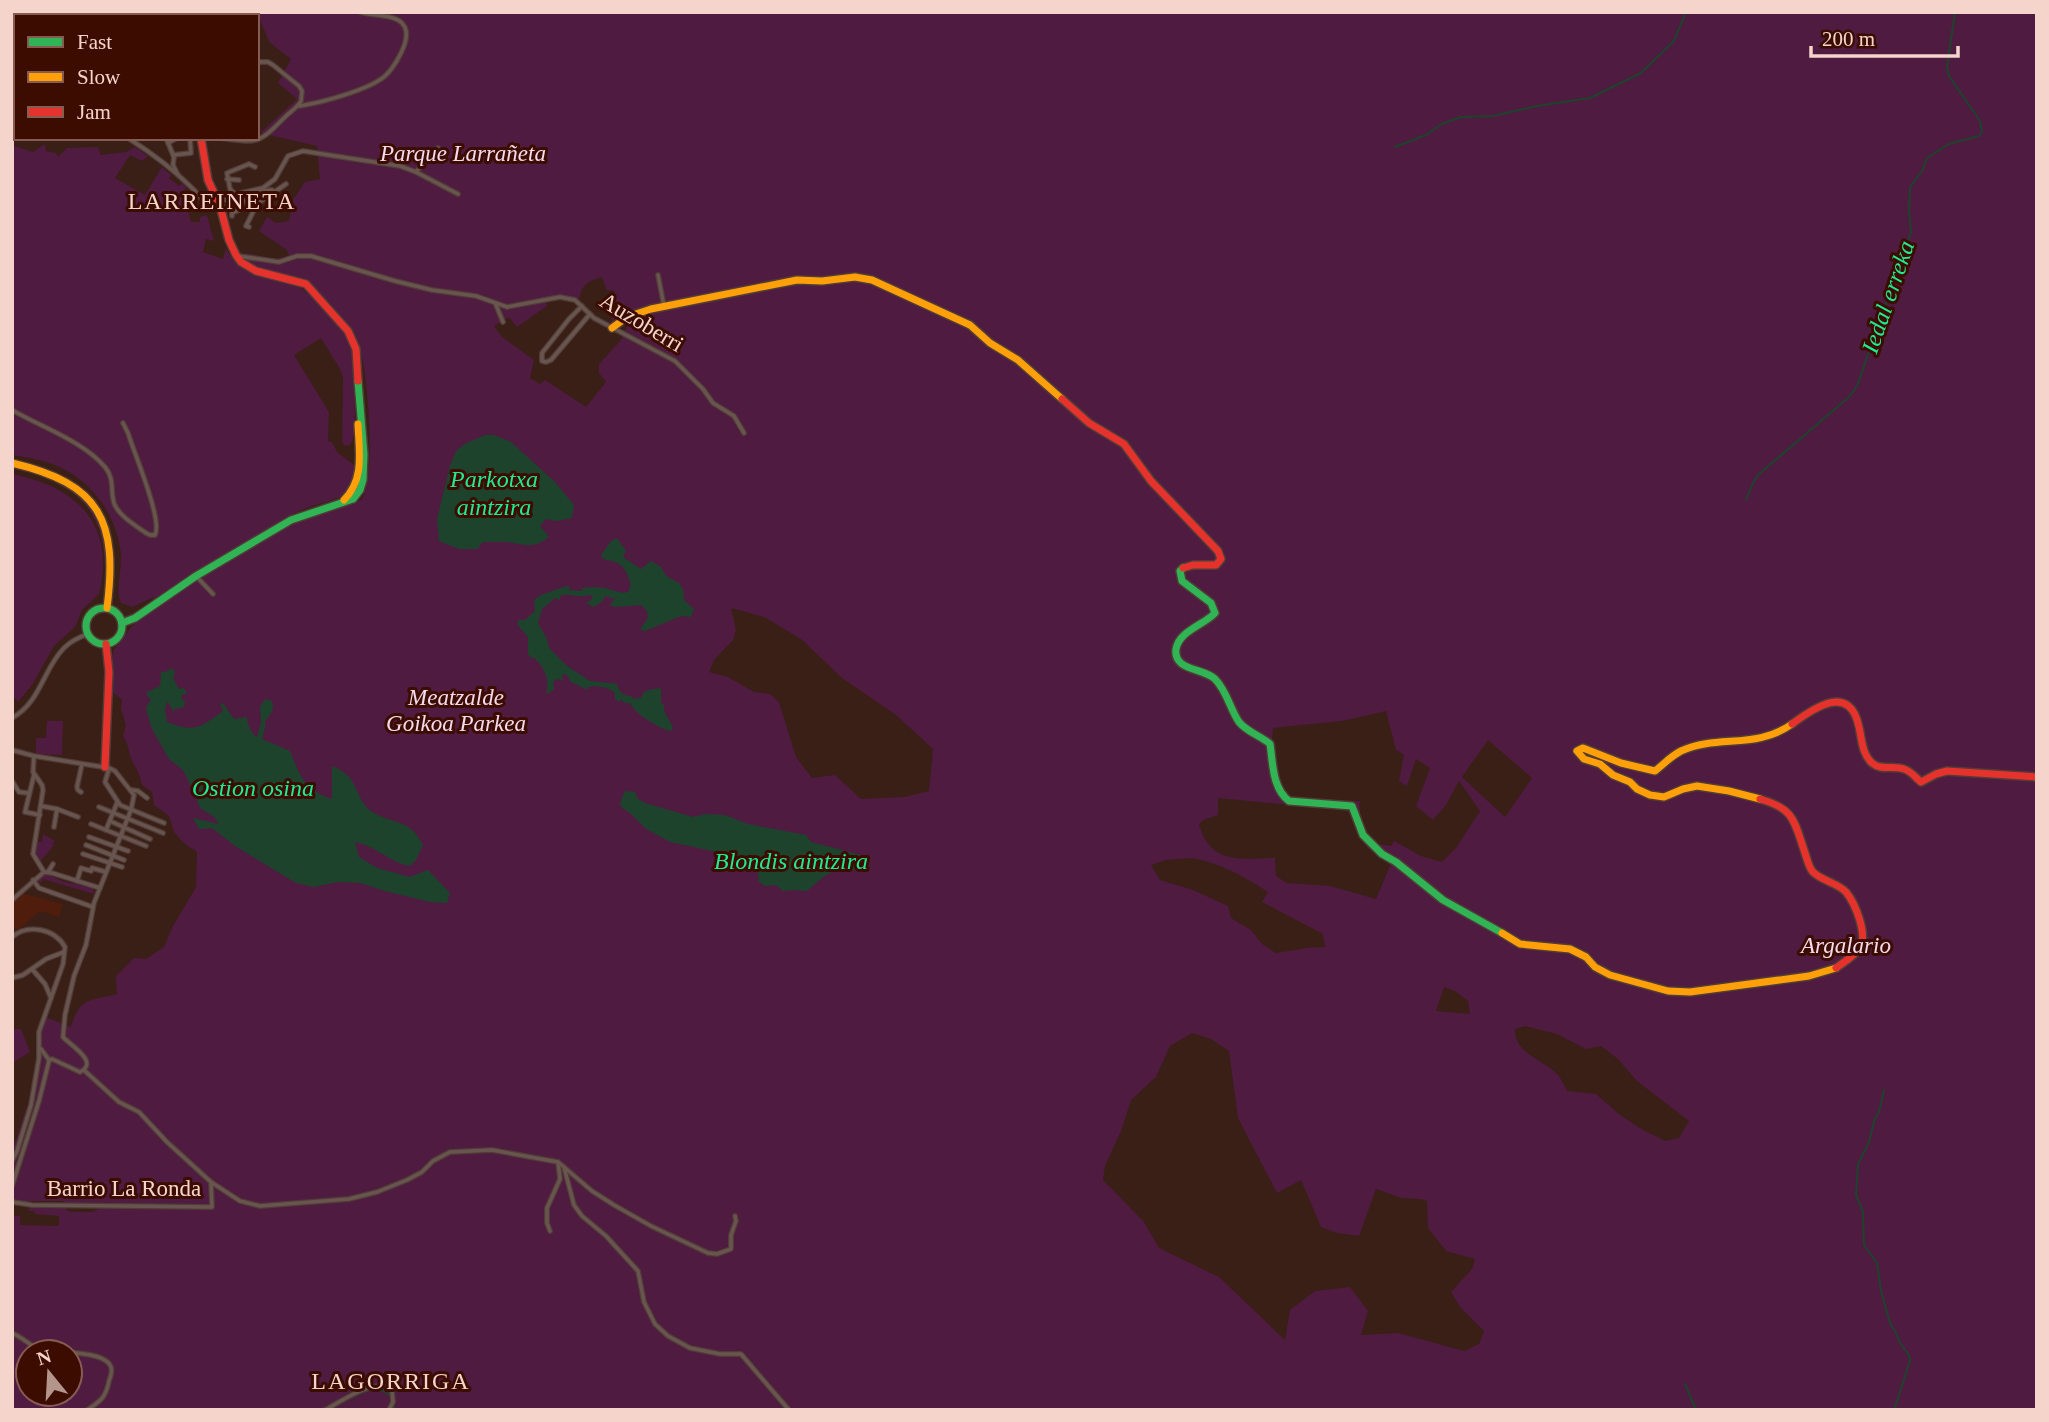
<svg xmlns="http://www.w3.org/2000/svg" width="2049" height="1422" viewBox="0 0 2049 1422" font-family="Georgia,serif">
<rect width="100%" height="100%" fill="#391f16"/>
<polygon fill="#501c0c" points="22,893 63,904 59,917 40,911 18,930 12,925 12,903"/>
<g fill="#4f1b40" fill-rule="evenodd">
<polygon points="28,12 146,12 145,16 48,16"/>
<path d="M256,12h1781v1398h-2025v-194h8v9l39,1v-10l-24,-2 -1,-3h-5v-3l35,-1 6,5h21l10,-4 -29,-1 -9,-6h-35l-1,4 -15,-1v-52l19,-58 7,-43 -2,-15 7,-20 28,11c8,-30 20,-26 46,-33l-1,-18 18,-18 12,1 18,-12 9,-21 23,-39 1,-34 -2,-3 -6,-3 -8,-7 -7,-8 -5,-16 -15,-11 -2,-13 -10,-7c-2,-12 -7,-17 -11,-27 -3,-8 -3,-15 -8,-22l3,-11 -5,-16 1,-9 -11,-9 2,-40 19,-25 18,-13 3,-16 -20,10 -12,-4c-6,-14 1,-33 0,-48 -4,-42 -32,-79 -72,-92 -12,-4 -24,-6 -37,-8v-310l21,7 12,-8 1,7 10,2 2,4 9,-9 31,-1 3,8 25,-3 9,-5 13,9 -6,5 -12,-6 -15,23 30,17 17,-28 9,8 -2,3 10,8 3,-3 5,5 -7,5 6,9 5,20h9v-5l7,-2 7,26 -8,-2 -3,13 20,7 3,-11c15,32 35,25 63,34 20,7 52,41 60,61 7,15 5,33 5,49 0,15 4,39 -4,53l-5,1 -3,-4 1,-64 -3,-9 -19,-31 -27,17 35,57 -1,29 4,1 5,10 17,13c11,31 -25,35 -45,42 -12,5 -25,10 -35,18l11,2 22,-10 54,-17c16,-17 7,-134 -3,-158 -6,-15 -34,-47 -47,-57 -11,-10 -26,-9 -40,-12 -11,-2 -20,-8 -29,-14l4,-6 28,6 15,-3 -2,-6 -28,-19 8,-14 9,6 13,-2 2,-10 -3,-4 17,-25 15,-3 -3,-33 -57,-13 37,-34 -19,-16 13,-24 -21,-16zM602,277l5,14 7,-1c3,11 3,21 -4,32l13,-6 5,8 -7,16 -22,24v9l7,9 -20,25 -41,-27 -5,4 -10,-6 4,-18 -32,-23 -8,-11 15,-9 8,10 30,-21 -3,-8 20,-3 15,5c3,-16 8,-18 23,-23zM731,608l33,9 37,22 41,39 54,37 37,34 -4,42 -24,6 -44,2 -26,-24 -23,3 -16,-21 -17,-55 -9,-8 -16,-2 -26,-15 -19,-5 5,-12 19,-20 3,-10zM1386,711l10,39 8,5 -5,26 8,5 9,-27 14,9 -14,38 17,14 13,-15 13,-24 21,30 -24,37 -14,14 -21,-6 -27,-15 -3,5 -19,-3c-10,-12 -13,-26 -12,-42l-70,-2 -7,-3 -11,-56 1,-12 69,-7zM1488,740l44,38 -27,39 -43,-40zM1218,798l61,6 66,3c14,8 11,23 18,35 7,10 18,15 28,21l-15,36 -46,-13 -43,-3 -11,-7 -1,-18c-34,1 -65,7 -76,-34l4,-4 15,-5zM1191,858c28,4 54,19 77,34l-6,10 61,32 2,13 -18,1 -31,5 -14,-9 -11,-14 -20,-12 -3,-12 -35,-16 -33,-10 -9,-15 15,-5zM1444,987l11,4 13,10 2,13 -34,-3zM1525,1026l32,8 29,15 15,-3 17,13 19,22 52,40 -10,17 -14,3 -22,-11 -23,-15 -24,-21 -29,-3c-3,-6 -6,-14 -12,-19 -15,-13 -41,-20 -40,-43zM1192,1033l19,6 18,12 9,67 39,75 24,-13 20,47 16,6 22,3 17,-47 26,9 18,1 7,2 1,27 18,23 29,8 -3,10 -21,23 9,15 24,24 -5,13 -15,7 -66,-18 -37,2 7,-24 -18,-24 -35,4 -25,19 -5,30 -66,-63 -60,-29 -15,-26 -41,-42 2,-14 16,-35 10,-31 25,-23 14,-31zM28,1352h42v42h-42z"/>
<path d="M12,467c62,10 100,43 95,110l-2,-1c2,-66 -30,-96 -93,-107z"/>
<path d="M12,474c65,13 104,50 87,120l-17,16 -7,17 -21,19 -22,39 -14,17 -6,-7z"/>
<polygon points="47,721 63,721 62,755 36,754 36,738 46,738"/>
<polygon points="43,834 55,841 52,844 54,845 41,861 34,851 35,841 42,842"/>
<path d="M45,874c8,1 12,5 17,7 9,3 21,3 31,6l1,7 -51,-15 -3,5 -2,-5z"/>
<polygon points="16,1029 21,1029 30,1052 12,1063 12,1031"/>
</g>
<g fill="#1e432d">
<path d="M485,435h9l17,7 44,40 19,23 -2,13 -15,3 -11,-2 -6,7 9,11c-17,13 -24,7 -43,5 -7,0 -15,0 -23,0l-6,7h-18l-20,-8 -2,-22 13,-53 6,-15 9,-7z"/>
<path d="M617,538l9,13 -3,6 18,12 10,-8 10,6 5,9 13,7 4,6 1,11 10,9 -3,8 -10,-1 -36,15 -5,-2 8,-11 -1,-7 -6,-6 -24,2 -8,-2 6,-6 -10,-3 -3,6 -9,5 -7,-4 5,-3 2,-4c-5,-2 -8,1 -14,0 -8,0 -11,-3 -19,0v4l-5,-2c-6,4 -8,8 -13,11l-4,14 9,16 2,9 18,18 23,15 27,3c2,8 6,12 14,12l3,3 8,-2 1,-4 5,-3 13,-2v15l3,2c-1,9 6,15 9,23l-2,3c-11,-2 -36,-17 -41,-28h-5l-5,-4v3l-5,-3v-6c-6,-6 -19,-8 -27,-6v3l-17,-8 -5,-8 -4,1 1,5 -6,-1 -4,3 1,7 -5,4h-3c5,-12 -3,-29 -13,-36l-1,2 -4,-5v-17l-11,-13 2,-4h6l10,-9 -1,-11 7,-5 25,-9 4,1 -1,3 13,1v-3c7,-1 16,-1 23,0 9,2 14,6 23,4l3,-7c-6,-19 -8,-22 -28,-26l-2,-4 10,-14z"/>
<path d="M173,668l2,5 -2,5 6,11 5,-1 3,6h-4l-2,3 1,3h3l-1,7 -9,2 -1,3 -7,-11 -2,9 2,12c27,11 33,6 56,-11l-3,-7 3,-1 11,16 13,-2c0,7 4,16 10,20l4,-14 -1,-16 5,-8 7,2c3,11 -2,12 -7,21v6l-3,11 28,12c10,25 14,39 42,48v-33c31,12 20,34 42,47 22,12 36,6 49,32l-7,15 -6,6c-21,-4 -34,-20 -55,-24l4,15 18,11 33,9 18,-7 22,23 -3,10 -17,-1 -45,-11 -25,-8 -22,-1 -24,5 -18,-4 -61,-37 -23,-18 -13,1 -6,-11 26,6 -5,-7 -14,-9 -6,-16 -11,-22 -14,-11 -18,-32 -5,-19 5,-9 -4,-3v-4l13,-6 1,-14h4z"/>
<path d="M625,791l10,1 3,7 7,4 48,14 12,-3 20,1 23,9 58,11 5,7 50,13 4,5 -3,11c-28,-5 -35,2 -55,20l-14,-1 -10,1 -7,-6 -11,1 -6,-4 -2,-17 -12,-7 -75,-16 -25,-14 -16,-16 -7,-4 -2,-5z"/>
</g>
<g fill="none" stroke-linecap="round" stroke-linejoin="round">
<g stroke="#1e432d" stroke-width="2">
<polyline points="1395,147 1426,135 1442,124 1461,117 1493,116 1537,106 1590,98 1641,73 1674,41 1686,12"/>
<polyline points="1746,500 1752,485 1758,475 1849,397 1857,386 1911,232 1909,210 1910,187 1922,171 1927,158 1949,144 1979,136 1982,132 1980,121 1949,76 1947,67 1955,12"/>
<polyline points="1884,1090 1879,1112 1875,1118 1869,1142 1858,1164 1856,1195 1863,1212 1864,1245 1877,1263 1881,1291 1890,1323 1896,1333 1900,1343 1909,1355 1910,1361 1894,1410"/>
<polyline points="1685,1384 1696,1410"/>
<path d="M351,1398c15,-7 25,-14 40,-2"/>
<polyline points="394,1410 394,1403"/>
</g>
<defs>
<g id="street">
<polyline points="185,12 188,16"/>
<polyline points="192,12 192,16"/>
<polyline points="12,91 16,91"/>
<polyline points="12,96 16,97"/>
<path d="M299,106c21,-3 70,-16 86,-30 8,-7 17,-23 20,-33 2,-7 3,-14 -3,-20 -9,-9 -30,-7 -42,-11"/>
<path d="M128,138c22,14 44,30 63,49 5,4 7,9 11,12l12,-4"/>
<polyline points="166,138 174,157 173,165 178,175"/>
<path d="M221,138c38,5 37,6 64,-21 6,-6 12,-9 16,-16l1,-10 -3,-5 -26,-21 -5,-3h-11"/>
<polyline points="168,143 177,138"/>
<polyline points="173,155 191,153 190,138"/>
<polyline points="255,167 249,164 227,173 230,189 241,200 257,204 286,184"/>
<polyline points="416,172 430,155 438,148"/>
<polyline points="227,179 239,180"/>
<polyline points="260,191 272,190 274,192"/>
<polyline points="218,202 238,196 241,193 263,188 275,179 288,156 303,151 400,166 416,172 458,194"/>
<polyline points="232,216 232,213 239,210 243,202"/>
<polyline points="249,227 246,226 257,204"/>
<polyline points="238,256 279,262 297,256 311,256 395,281 432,290 476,296 507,307 560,297 575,300 594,318 675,361 703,389 713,403 734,416 744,433"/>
<polyline points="658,275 664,306"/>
<polyline points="496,305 503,322"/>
<polyline points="582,306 569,319 542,353 542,361 546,362 551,360 590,314"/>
<path d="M12,410c29,17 71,31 93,57 10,12 5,23 9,36 4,12 22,23 32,30l4,2h5c8,-15 -21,-82 -27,-102l-5,-10"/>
<polyline points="196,576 213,594"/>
<path d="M12,718c29,-16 31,-49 52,-70 7,-7 15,-11 24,-14"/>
<path d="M12,750l22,6 75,12 6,3 19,24 -3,15 -37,93 -8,42 -12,31 -9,39 -2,22c7,8 37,25 17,35l-28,-13 -3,2 -10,40 -27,85"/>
<polyline points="34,756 33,772 42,785 43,790 33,854 44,872"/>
<polyline points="109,769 105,782 120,805 164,823"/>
<polyline points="34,775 25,812 40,815"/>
<polyline points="12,781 19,792 28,793"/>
<polyline points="132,790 138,791 147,798"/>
<polyline points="81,792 78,790 77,787 82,764"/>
<polyline points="41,806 57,809 78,817"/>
<polyline points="99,807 163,833"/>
<polyline points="110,821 150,839"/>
<polyline points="91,824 146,846"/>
<polyline points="54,827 57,809"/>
<polyline points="106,830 117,803"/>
<polyline points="89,837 128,851"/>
<polyline points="86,845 124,860"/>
<polyline points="83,854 122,867"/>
<polyline points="44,872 52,873 100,888"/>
<polyline points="48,872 53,864"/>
<polyline points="33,880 39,888 93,907"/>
<polyline points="77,881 81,868 91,871 92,868 106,872"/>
<polyline points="12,900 44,872"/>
<path d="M12,937c16,-14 43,-8 53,10l-2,17 -24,68v26l-8,47 -14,46 -5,10"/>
<polyline points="32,969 45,984 51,998"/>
<polyline points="12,978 23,975 46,959 64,952"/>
<polyline points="41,1049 49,1060"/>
<polyline points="564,1167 574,1205 582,1216 606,1236 638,1271 644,1302 655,1324 668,1336 690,1348 720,1354 741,1354 789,1410"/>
<polyline points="211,1182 240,1201 260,1206 349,1199 377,1192 407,1180 422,1172 433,1161 450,1152 492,1150 558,1162 592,1191 614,1205 651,1226 708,1253 717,1254 731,1249 731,1235 736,1221 735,1216"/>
<polyline points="12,1202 32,1205 212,1207 211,1182 167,1142 139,1112 119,1102 85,1071"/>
<polyline points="550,1231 547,1223 547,1208 560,1179 558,1162"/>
<path d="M12,1333c12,5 19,14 29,17 14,3 61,0 69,15 3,4 1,11 -1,16 -3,16 -8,20 -22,29"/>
<path d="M325,1410c17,-9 50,-33 67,-20l1,12 -4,8"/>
</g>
<g id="fast">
<polyline points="163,12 166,16"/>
<path d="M1183,568l-3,3 2,10 29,22 4,10c-11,12 -36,18 -39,36 -3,22 28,19 39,30 12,12 15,30 24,43 8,10 22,14 31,22 3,19 2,44 19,57l63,5 11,29 19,19 14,8 47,38 59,33"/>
<circle cx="104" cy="626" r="18"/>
<polyline points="122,623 135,618 196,576 291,520 353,499 360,490 363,480 364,454 358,381"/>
</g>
<g id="slow">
<polyline points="612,328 627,317 651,309 797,280 822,281 855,277 872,280 970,325 990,343 1018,360 1062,399"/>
<path d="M12,463c89,21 106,58 95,145"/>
<path d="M344,500c21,-21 15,-49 14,-76"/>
<path d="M1760,799l-31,-8 -32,-5 -14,3 -19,8 -14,-2 -13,-6 -7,-7 -17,-7 -13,-11 -16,-5 -7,-8 6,-3 38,15 34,8c9,-7 16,-15 26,-20 38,-17 74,-1 111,-27"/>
<polyline points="1502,933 1520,944 1570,949 1586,957 1595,967 1610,975 1668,991 1690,992 1809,976 1836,968"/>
</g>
<g id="jam">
<polyline points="201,138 208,180 220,206 229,240 236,255 241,262 256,271 306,284 348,331 356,349 358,381"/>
<polyline points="1062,399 1089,423 1124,444 1151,481 1218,551 1221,559 1216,565 1193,565 1183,568"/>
<path d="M1792,724c23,-17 58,-41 67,3 3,13 3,27 13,36 9,8 21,2 32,6 7,2 11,8 17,13l15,-8 11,-3 90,6"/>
<polyline points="105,767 109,672 106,644"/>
<path d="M1760,799c35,10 34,22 45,54 2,6 4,15 8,19 9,9 25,11 33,20 9,11 22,42 14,55 -5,9 -16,15 -24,21"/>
</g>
</defs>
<use href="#street" stroke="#513c36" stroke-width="6"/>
<use href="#fast" stroke="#513c36" stroke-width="10"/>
<use href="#slow" stroke="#513c36" stroke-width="10"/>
<use href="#jam" stroke="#513c36" stroke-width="10"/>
<use href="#street" stroke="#69554f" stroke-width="3.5"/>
<use href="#fast" stroke="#30b455" stroke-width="7"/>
<use href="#slow" stroke="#ff9f0a" stroke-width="7"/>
<use href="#jam" stroke="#e5322d" stroke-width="7"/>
<polyline stroke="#705d57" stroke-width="2" stroke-dasharray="10 5" stroke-linecap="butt" points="235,16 237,12"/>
</g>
<g text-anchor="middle" stroke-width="6" stroke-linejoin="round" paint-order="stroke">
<g font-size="23" font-style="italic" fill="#f6dbee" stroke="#3c0c01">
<text x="463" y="161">Parque Larrañeta</text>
<text x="456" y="705">Meatzalde<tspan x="456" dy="26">Goikoa Parkea</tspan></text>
<text x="1846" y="953">Argalario</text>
</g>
<g font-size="23" fill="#f5d5cb" stroke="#3c0c01">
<text transform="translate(642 322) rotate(31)" y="8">Auzoberri</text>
<text x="124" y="1196">Barrio La Ronda</text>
</g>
<g font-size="24" letter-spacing="2" fill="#f5d5cb" stroke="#3c0c01">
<text x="212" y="209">LARREINETA</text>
<text x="391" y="1389">LAGORRIGA</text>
</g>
<g font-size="24" font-style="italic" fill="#1feb94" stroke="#3c0c01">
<text transform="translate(1888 297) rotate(-71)" y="8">Iedal erreka</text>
<text x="494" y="487">Parkotxa<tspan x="494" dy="28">aintzira</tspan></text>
<text x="253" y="796">Ostion osina</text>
<text x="791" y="869">Blondis aintzira</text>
</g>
</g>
<rect width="2049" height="1422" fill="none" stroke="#f5d5cb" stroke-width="28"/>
<rect x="14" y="14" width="245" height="126" fill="#3c0c01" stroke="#865c52" stroke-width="2"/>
<rect x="28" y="37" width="35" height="10" fill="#30b455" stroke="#865c52" stroke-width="2"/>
<text x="77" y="49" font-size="21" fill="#f5d5cb">Fast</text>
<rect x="28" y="72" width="35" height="10" fill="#ff9f0a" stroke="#865c52" stroke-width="2"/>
<text x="77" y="84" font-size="21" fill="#f5d5cb">Slow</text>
<rect x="28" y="107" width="35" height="10" fill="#e5322d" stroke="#865c52" stroke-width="2"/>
<text x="77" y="119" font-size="21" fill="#f5d5cb">Jam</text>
<g transform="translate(49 1373) rotate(342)"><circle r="33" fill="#3c0c01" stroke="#865c52" stroke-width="2"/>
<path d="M0-5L12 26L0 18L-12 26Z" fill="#b3958c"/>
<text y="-10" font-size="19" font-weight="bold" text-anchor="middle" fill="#f5d5cb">N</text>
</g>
<path d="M1811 46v10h147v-10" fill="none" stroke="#f5d5cb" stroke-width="3.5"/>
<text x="1822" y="46" font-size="21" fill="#f5d5cb" stroke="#3c0c01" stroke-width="5" paint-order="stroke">200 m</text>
</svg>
